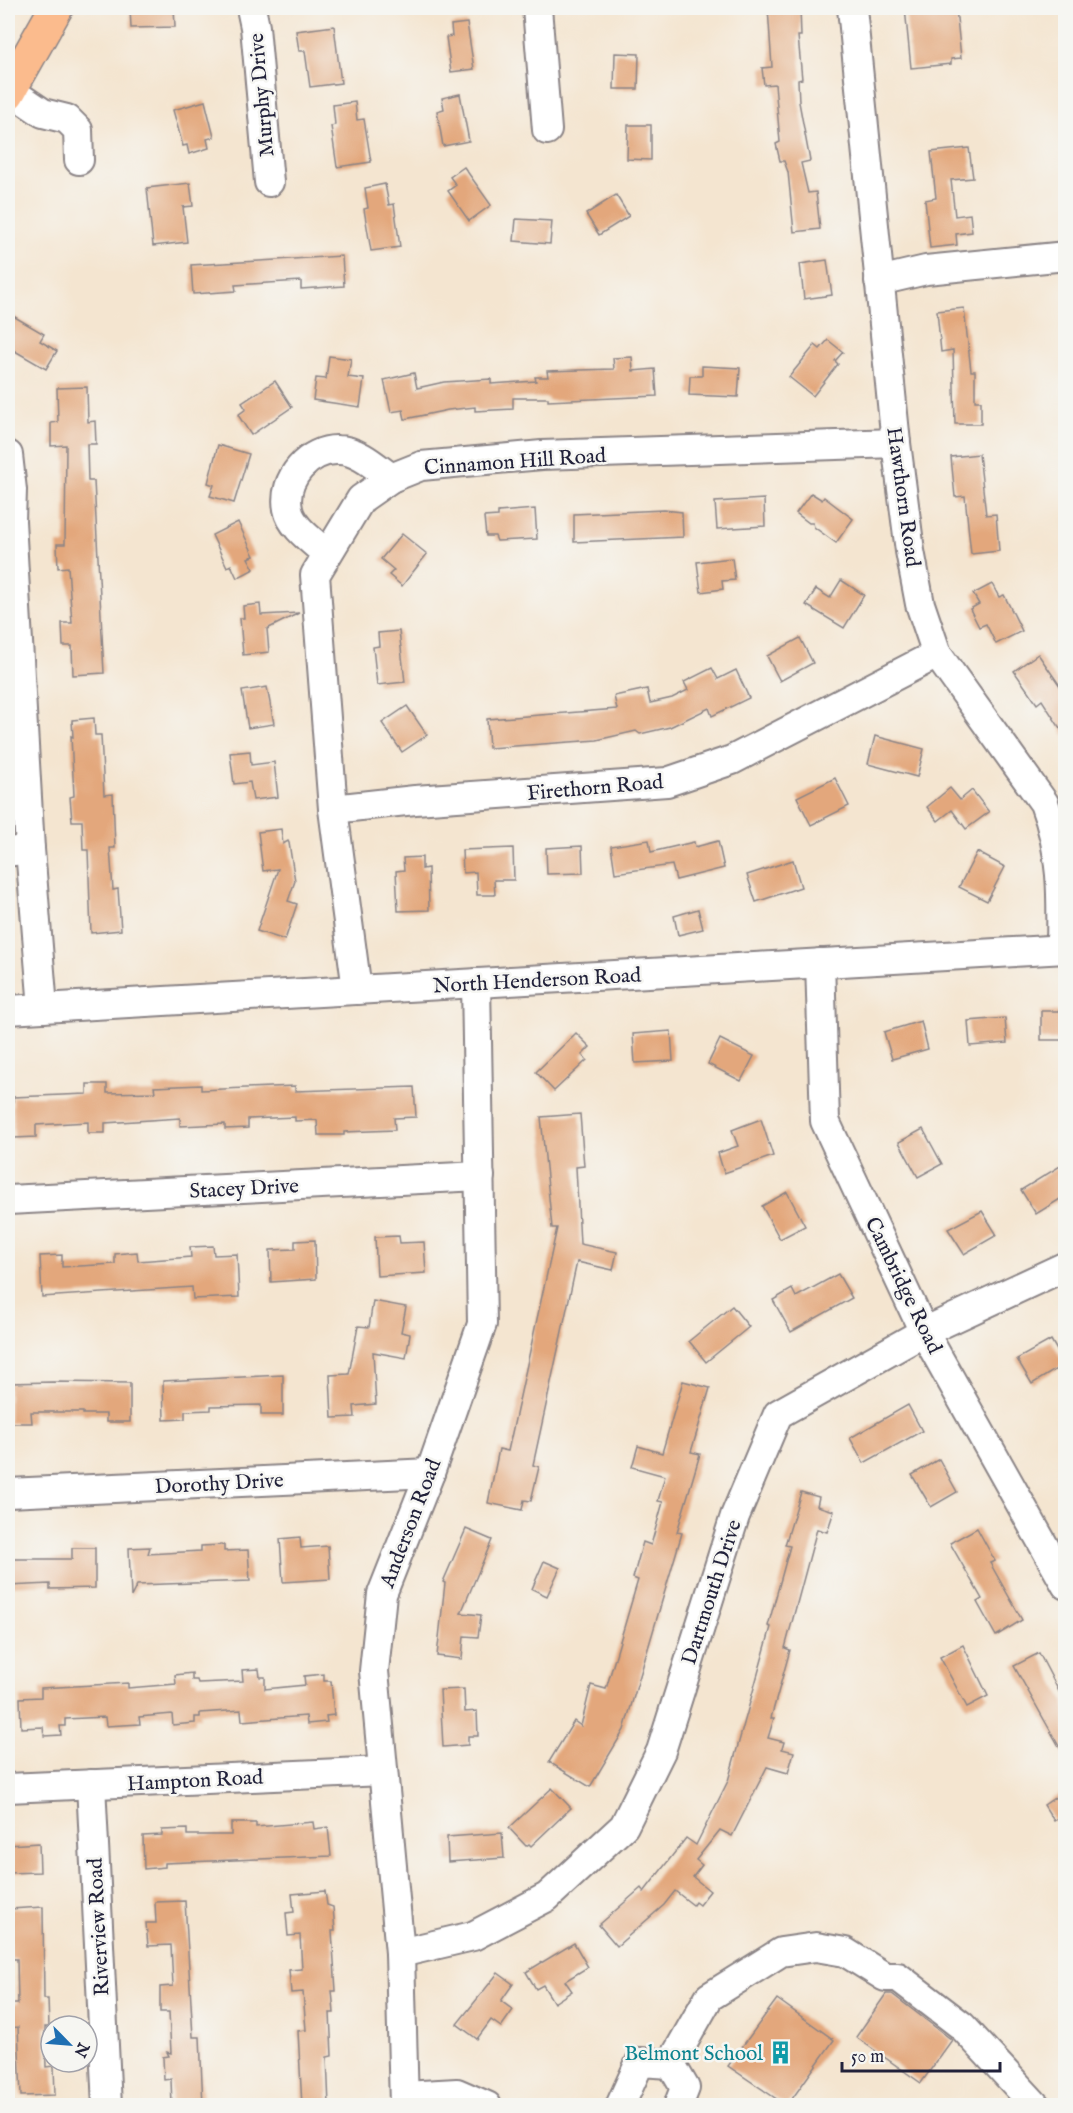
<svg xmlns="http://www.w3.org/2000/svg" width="1073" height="2113" viewBox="0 0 1073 2113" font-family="'IM FELL English',serif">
<rect width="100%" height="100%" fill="#f6f6f2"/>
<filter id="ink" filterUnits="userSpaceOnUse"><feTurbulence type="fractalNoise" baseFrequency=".0167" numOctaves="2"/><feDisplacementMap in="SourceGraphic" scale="12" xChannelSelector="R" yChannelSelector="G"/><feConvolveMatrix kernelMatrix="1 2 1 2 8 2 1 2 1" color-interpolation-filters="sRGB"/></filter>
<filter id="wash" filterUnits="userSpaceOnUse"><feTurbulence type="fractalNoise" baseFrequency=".008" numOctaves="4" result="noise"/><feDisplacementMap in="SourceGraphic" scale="24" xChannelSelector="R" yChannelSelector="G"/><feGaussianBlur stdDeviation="1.35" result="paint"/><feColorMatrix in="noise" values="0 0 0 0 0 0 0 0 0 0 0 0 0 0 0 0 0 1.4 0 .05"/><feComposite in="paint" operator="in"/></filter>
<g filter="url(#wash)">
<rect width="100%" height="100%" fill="#f4e5d0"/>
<g id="blocks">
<g fill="#e3a77c">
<polygon points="130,8 174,8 175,27 131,28"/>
<polygon points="768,8 800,8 801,36 798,36 802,79 798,80 799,102 810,161 801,163 808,193 816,192 820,229 794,232 788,172 784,161 780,161 776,144 780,142 775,84 764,85 762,68 772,67"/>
<polygon points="905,8 956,8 961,58 951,59 951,64 911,68"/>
<polygon points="467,23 474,69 451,72 446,37 452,36 451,25"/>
<polygon points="334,26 341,83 310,87 305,51 299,51 296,31"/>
<polygon points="615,53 639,54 638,89 614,89"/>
<polygon points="460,94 469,141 443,146 437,111 444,109 442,98"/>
<polygon points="205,101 214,137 207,139 209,148 189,154 187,145 183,146 173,110"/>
<polygon points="355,102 357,120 364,119 371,162 337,167 331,126 335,125 333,105"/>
<polygon points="628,125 651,125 651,160 627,159"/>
<polygon points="969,148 973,178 951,180 955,216 970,214 972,232 956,234 957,245 930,248 925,200 936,198 931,152"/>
<polygon points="464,167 491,205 469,221 448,191 456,185 450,177"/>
<polygon points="190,183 193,206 183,207 187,242 153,246 147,188"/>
<polygon points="385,184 389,205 394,204 400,247 371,251 364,209 368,208 365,188"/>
<polygon points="616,195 629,216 599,235 586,214"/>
<polygon points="516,219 552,221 550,244 514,241"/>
<polygon points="342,256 344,286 301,289 301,281 235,285 236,291 193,294 191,265"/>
<polygon points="827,260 832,295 804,299 800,264"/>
<polygon points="964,308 971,371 975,371 975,401 981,401 981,424 955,424 953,350 941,352 937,311"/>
<polygon points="8,313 44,334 40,341 57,351 46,369 8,347"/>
<polygon points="828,340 843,352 835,361 838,364 813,396 789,377 815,345 820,349"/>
<polygon points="329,356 351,359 348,377 364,379 360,407 313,400 316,378 326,379"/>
<polygon points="632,357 633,371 655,369 657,396 548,401 548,398 513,398 513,409 475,411 475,407 448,410 405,419 403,410 391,412 384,380 414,373 417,388 444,382 491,379 491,384 536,381 535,377 548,377 547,371 614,369 613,358"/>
<polygon points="702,366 740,368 738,397 689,395 690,376 702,376"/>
<polygon points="275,381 292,407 251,435 238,415 246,409 242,403"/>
<polygon points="87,387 88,422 95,421 96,444 87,444 88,481 94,481 104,673 73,675 72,646 63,646 62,623 72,623 68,567 58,568 57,544 65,544 66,445 51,446 51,423 58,422 57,388"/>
<polygon points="218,445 249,454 234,503 210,496 214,485 208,483"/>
<polygon points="979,454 986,515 996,514 999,551 971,554 965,496 955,497 951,457"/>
<polygon points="811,493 822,500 824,497 853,519 836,543 814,527 813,523 809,523 796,513"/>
<polygon points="764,499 765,526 717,529 715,502"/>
<polygon points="535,509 537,539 497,541 495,536 486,536 484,517 498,516 498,512"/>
<polygon points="664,510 682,512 683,537 574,542 574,514"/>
<polygon points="238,522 254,556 248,558 254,569 237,578 231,565 227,567 212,535"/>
<polygon points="402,534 427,554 402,586 389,575 394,570 381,559"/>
<polygon points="732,558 735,580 722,581 723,589 701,592 697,562"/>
<polygon points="841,580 864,595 844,628 806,605 816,589 830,598"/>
<polygon points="992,584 999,597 1004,595 1022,631 996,644 986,624 979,627 970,609 979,604 973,594"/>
<polygon points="260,604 261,615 299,613 267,629 269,652 243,655 240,618 244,618 243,606"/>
<polygon points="399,631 405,682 377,685 373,647 379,646 378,633"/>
<polygon points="800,638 813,663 780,681 767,656"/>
<polygon points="1038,654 1065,693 1065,736 1042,700 1037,704 1014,671"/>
<polygon points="712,668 718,679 736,670 749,698 712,716 709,708 670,727 640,734 636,731 597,740 489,748 487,719 617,709 614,696 647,689 650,703 672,698 688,690 684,682"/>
<polygon points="267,687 274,724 248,728 242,691"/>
<polygon points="407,706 427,735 402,752 382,723"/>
<polygon points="94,718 95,735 101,735 104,795 113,794 115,848 110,848 113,890 118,889 121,930 91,933 88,850 83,850 82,821 72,821 70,797 74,796 71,736 73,737 72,720"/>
<polygon points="875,736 924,749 917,777 868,764"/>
<polygon points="250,751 251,765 274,762 278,797 253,800 250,782 234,784 230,753"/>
<polygon points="835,778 849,806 811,825 797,797"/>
<polygon points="950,788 960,800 972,790 989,812 966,829 952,810 938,821 927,807"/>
<polygon points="281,829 283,844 288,841 289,843 295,881 288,901 297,904 285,940 257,931 278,869 263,871 258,832"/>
<polygon points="649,840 651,852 694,842 695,847 718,841 724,868 676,880 672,865 615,873 611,846"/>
<polygon points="582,846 583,873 547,874 546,848"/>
<polygon points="513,848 514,880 494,880 495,895 477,895 476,872 463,873 462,850"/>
<polygon points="977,852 1005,867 987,901 959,887"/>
<polygon points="422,857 422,869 428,868 429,910 398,911 396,871 404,870 403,858"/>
<polygon points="793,860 801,887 756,902 747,875"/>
<polygon points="698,909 703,929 678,935 674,916"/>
<rect x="1041" y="1011" width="24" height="29"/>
<polygon points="1005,1018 1007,1043 970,1046 968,1021"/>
<polygon points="921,1021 928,1049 892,1059 884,1032"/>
<polygon points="671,1031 673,1061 635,1063 633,1034"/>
<polygon points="576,1033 590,1047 582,1055 587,1060 554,1091 536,1072"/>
<polygon points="720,1039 754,1056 741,1081 708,1064"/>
<polygon points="87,1084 107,1084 107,1093 155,1092 154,1087 201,1085 201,1090 295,1086 295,1091 414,1087 416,1117 394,1118 395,1130 344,1132 344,1135 318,1135 317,1120 295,1121 295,1117 248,1119 248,1128 225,1129 225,1124 180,1126 180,1118 105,1123 105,1133 88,1133 88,1122 36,1125 36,1137 14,1138 13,1097 87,1094"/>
<polygon points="580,1114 584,1166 576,1167 580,1244 617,1252 613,1270 577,1262 533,1465 539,1467 531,1501 524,1500 522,1510 488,1503 499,1449 508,1451 557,1228 552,1228 541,1117"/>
<polygon points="761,1119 773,1156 724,1173 718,1153 738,1146 732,1130"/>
<polygon points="923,1129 942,1164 918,1177 899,1142"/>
<polygon points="1065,1163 1065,1196 1036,1214 1021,1190"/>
<polygon points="787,1192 805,1226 780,1239 762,1206"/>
<polygon points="982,1211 997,1235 964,1254 948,1229"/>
<polygon points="399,1236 400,1243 424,1242 426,1273 377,1276 375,1237"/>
<polygon points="315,1240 316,1279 271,1282 270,1250 295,1249 295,1241"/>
<polygon points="213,1246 214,1255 237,1254 239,1297 193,1299 192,1287 42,1297 40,1256 62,1255 62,1267 115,1264 115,1254 137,1252 138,1261 191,1257 190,1247"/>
<polygon points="838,1274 852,1298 791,1332 773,1300 792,1289 796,1297"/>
<polygon points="373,1301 406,1307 401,1332 410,1334 406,1358 373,1352 376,1404 354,1406 355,1417 332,1418 330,1375 349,1374 358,1326 369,1327"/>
<polygon points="732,1306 749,1327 706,1362 689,1341"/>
<polygon points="1051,1340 1065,1364 1032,1384 1017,1359"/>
<polygon points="283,1375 283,1415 261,1415 261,1405 211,1406 211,1410 185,1411 185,1419 164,1420 163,1381"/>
<polygon points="683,1381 710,1388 691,1452 700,1454 677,1532 682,1533 624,1730 590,1787 549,1762 574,1721 581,1726 591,1685 606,1689 638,1580 633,1578 643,1542 651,1545 663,1502 658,1501 665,1476 632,1467 638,1446 662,1453"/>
<polygon points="53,1382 130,1383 130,1422 106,1422 106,1414 83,1414 83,1412 31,1412 32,1423 9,1423 9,1383"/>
<polygon points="908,1405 922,1431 864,1463 850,1438"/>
<polygon points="939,1459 957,1492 931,1507 912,1475"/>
<polygon points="801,1492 819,1497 817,1506 834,1511 827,1532 817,1529 785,1648 790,1650 771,1718 774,1718 768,1738 784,1742 782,1749 794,1752 788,1773 767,1767 732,1836 720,1830 696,1860 702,1865 693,1877 710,1891 699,1905 695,1902 693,1905 675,1891 664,1905 617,1946 599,1925 641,1888 644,1892 686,1838 696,1845 728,1781 771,1627 768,1626 790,1546 785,1545"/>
<polygon points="977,1528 995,1561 990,1563 1022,1620 996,1636 977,1602 982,1599 950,1543"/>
<polygon points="466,1529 492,1540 461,1613 481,1615 478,1637 464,1636 462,1659 437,1656 445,1583 443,1582"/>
<polygon points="300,1537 301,1548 328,1546 330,1579 283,1582 280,1539"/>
<polygon points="224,1545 224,1551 248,1550 250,1581 137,1585 131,1597 129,1548 150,1547 148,1554 201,1551 201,1546"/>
<polygon points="72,1548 95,1548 95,1588 50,1589 50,1584 8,1586 8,1559 72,1559"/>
<polygon points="544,1561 560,1568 547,1596 532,1589"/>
<polygon points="963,1645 988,1696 967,1707 940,1657"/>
<polygon points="1039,1653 1065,1703 1065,1757 1014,1666"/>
<polygon points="259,1669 260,1677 265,1677 265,1689 305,1685 304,1676 324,1674 324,1681 331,1681 334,1715 326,1716 327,1722 307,1724 306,1716 242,1721 241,1710 200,1713 200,1717 195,1717 195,1723 173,1725 172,1714 139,1717 140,1724 106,1726 105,1717 65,1719 65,1726 60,1726 61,1735 44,1736 43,1727 21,1728 20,1698 41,1697 41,1688 128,1683 128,1688 176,1684 175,1675 192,1673 192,1680 197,1680 198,1683 243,1681 242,1670"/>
<polygon points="464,1689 465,1712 477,1711 478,1736 468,1736 468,1745 443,1747 440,1690"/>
<polygon points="552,1788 571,1808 531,1846 529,1844 526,1846 509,1828"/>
<polygon points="1065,1791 1065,1814 1054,1821 1044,1805"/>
<polygon points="313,1822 314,1829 328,1827 331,1856 165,1863 165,1867 144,1869 143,1836 162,1835 162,1830 187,1829 187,1835 231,1835 231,1823 256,1823 256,1827"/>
<polygon points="502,1833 504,1858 448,1862 447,1837"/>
<polygon points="39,1843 40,1872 8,1873 8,1845"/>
<polygon points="325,1891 327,1905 333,1907 335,1931 332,1931 336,1991 332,1991 334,2013 330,2013 332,2056 327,2057 329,2106 302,2106 298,2031 306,2030 303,1992 291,1993 289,1970 302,1969 300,1935 288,1936 286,1913 294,1912 292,1894"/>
<polygon points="185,1901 193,2037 200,2037 203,2106 172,2106 171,2079 164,2080 163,2057 169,2056 167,2052 171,2053 169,2012 160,2012 160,1987 173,1986 171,1945 148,1946 146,1923 156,1923 155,1902"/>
<polygon points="43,1907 44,1999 48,1999 49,2027 45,2027 46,2067 54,2066 55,2095 21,2096 18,2027 8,2028 8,2004 18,2004 17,1959 11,1959 8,1920 11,1920 10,1909"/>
<polygon points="574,1943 588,1967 565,1981 572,1991 554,2003 543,1985 536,1989 526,1972"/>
<polygon points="498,1973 513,1984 501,2001 513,2010 501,2027 491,2020 477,2039 457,2024"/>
<polygon points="886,1994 892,1994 952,2040 921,2083 856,2037"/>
<polygon points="777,1999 834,2040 787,2106 728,2066"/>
</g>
</g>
</g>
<g filter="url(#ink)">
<use href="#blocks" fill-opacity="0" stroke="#8b8486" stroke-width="1.5"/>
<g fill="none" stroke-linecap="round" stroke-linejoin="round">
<defs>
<g id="minor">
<polyline points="251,8 255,27 269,182"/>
<polyline points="537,8 547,130"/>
<path d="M852,8l44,435 14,108 10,53 17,50 107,149c19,50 18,93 17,146"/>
<polyline points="9,90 43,113 67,119 78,130 79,160"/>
<polyline points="879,281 926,270 1066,256"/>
<polyline points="8,455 12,490 11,521 30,849 8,852"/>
<path d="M327,554c-13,-12 -36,-27 -39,-45 -6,-30 21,-60 50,-59 20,0 38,17 53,28"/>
<polyline points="333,809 415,800 667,782 732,760 937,654"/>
<polyline points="30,849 43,1008"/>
<polyline points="820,963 825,1121 924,1332 1066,1585"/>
<polyline points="357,990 333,809 315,575 361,499 391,478 421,466 542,455 896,443"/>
<polyline points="8,1010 1066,949"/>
<polyline points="8,1200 480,1176"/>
<polyline points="8,1493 430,1473"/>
<polyline points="91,1784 107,2106"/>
<polyline points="8,1788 383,1771"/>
<polyline points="400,1953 473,1936 547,1897 624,1826 661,1751 735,1516 778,1414 924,1332 1066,1266"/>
<polyline points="671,2064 709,1997 781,1952 816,1947 845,1952 885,1977 898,1977 962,2026 1036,2106"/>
<polyline points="671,2064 685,2088 678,2106"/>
<polyline points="404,2096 457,2093 487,2106"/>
<polyline points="404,2106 400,1953 374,1671 382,1594 430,1473 482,1324 476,983"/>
<polyline points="620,2106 640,2062 671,2064"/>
</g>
<polyline id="major" points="8,93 56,8"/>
</defs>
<use href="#minor" stroke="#8b8486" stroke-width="32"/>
<use href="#major" stroke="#8b8486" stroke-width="36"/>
<use href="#minor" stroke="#fff" stroke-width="28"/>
<use href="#major" stroke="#fbbb8d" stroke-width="33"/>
</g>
</g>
<defs>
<symbol id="building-bare" viewBox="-9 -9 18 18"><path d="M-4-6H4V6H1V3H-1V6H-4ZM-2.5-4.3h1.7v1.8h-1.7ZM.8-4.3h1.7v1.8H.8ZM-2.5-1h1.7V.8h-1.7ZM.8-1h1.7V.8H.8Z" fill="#0f9aa8" stroke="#f6f6f2" stroke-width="2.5" paint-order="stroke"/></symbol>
</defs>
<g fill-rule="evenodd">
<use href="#building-bare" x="764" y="2036" width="33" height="33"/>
</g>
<g text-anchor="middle" stroke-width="5" stroke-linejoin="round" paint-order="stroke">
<g font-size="21" fill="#22223b" stroke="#f6f6f2">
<text transform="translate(261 95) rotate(-95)" y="7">Murphy Drive</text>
<text transform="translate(515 461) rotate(-4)" y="7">Cinnamon Hill Road</text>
<text transform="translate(904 497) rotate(82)" y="7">Hawthorn Road</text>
<text transform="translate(595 787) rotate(-5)" y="7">Firethorn Road</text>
<text transform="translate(537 980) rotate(-3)" y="7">North Henderson Road</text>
<text transform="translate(244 1188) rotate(-3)" y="7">Stacey Drive</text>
<text transform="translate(904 1285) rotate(64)" y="7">Cambridge Road</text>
<text transform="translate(219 1483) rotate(-3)" y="7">Dorothy Drive</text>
<text transform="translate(410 1523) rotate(-69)" y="7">Anderson Road</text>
<text transform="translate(711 1592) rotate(-72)" y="7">Dartmouth Drive</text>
<text transform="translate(195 1780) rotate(-3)" y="7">Hampton Road</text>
<text transform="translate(98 1927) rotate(-93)" y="7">Riverview Road</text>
</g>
<g font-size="21" fill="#0d838f" stroke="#f6f6f2" text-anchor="end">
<text x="763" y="2060">Belmont School</text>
</g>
</g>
<rect width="1073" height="2113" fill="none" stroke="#f6f6f2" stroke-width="30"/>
<g transform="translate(69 2044) rotate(115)"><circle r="28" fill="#f6f6f2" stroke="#a1a1a9" stroke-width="1.5"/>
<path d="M0-4.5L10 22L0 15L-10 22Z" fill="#1f6fb2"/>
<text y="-9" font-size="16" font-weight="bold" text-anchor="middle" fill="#22223b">N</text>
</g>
<path d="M842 2062v9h158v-9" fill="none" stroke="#22223b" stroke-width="3"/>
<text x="851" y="2062" font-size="18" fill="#22223b" stroke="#f6f6f2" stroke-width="4.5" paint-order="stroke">50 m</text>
</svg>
